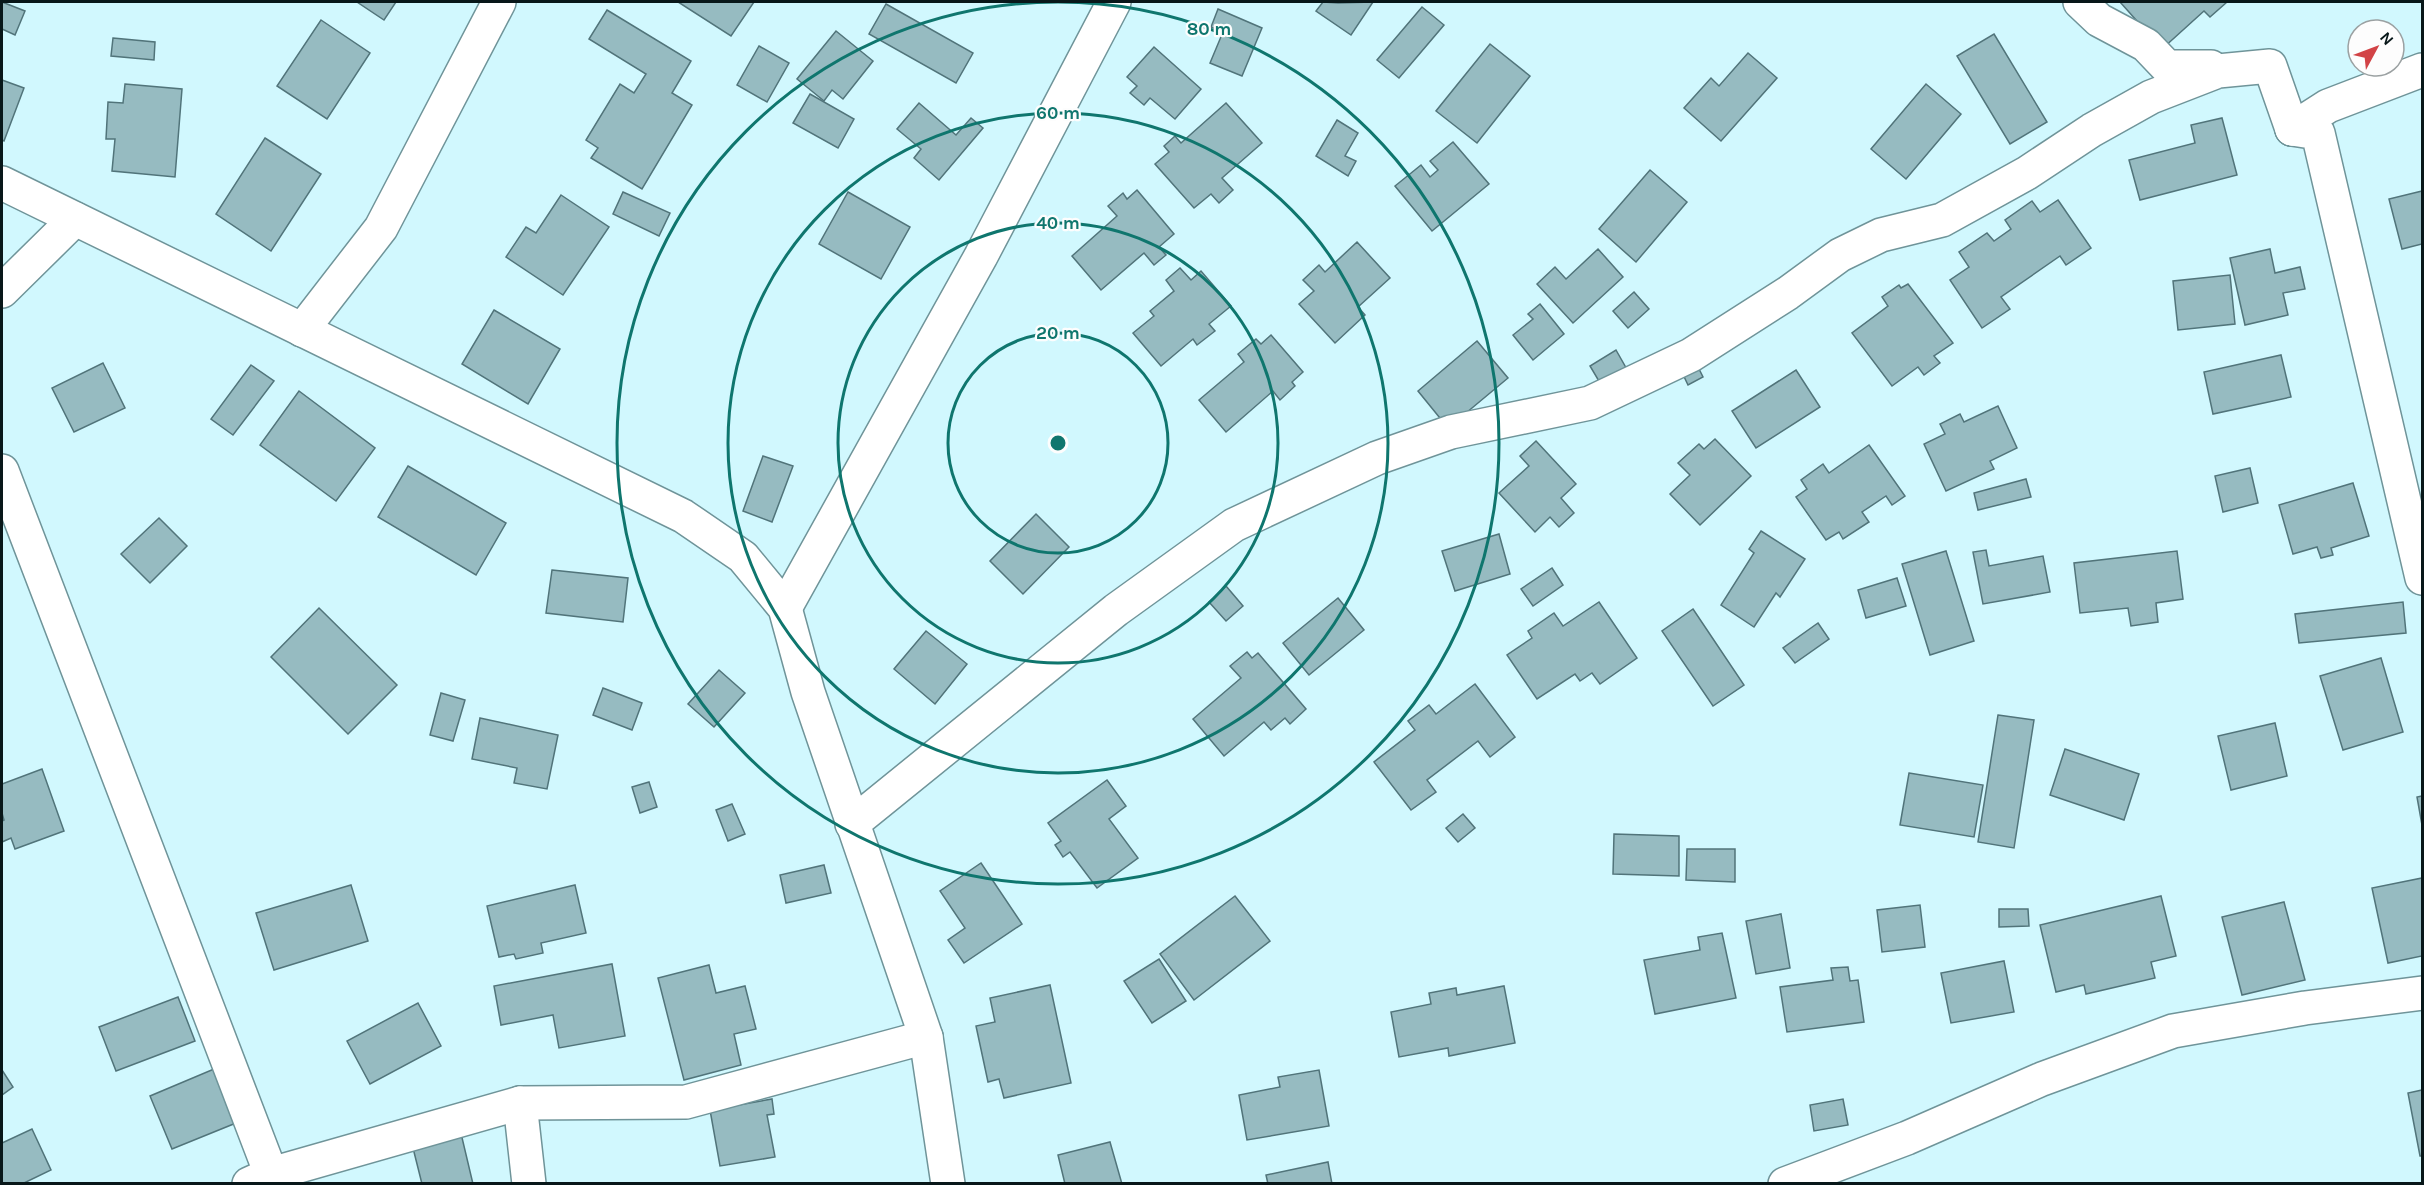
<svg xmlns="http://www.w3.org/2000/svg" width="2424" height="1185" viewBox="0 0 2424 1185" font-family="Karla,sans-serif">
<rect width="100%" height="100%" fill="#d1f8fe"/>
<g fill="#96bbc1" stroke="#51747a" stroke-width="1.5">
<polygon points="2,2 25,11 15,35 2,29"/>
<polygon points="357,2 396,2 384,20"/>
<polygon points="678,2 754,2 731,36"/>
<polygon points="1323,2 1338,3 1373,2 1351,35 1316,11"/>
<polygon points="2120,2 2227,2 2210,17 2204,11 2162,49"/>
<polygon points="886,4 973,53 956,83 869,34"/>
<polygon points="1422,7 1444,25 1399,78 1377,60"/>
<polygon points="1218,9 1262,28 1242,76 1210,63 1223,32 1211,27"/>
<polygon points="607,10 691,61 672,93 692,105 642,189 591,158 598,148 586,140 620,84 634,93 646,74 589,39"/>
<polygon points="321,20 370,53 327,119 277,86"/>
<polygon points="836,31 873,61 843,99 832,90 824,101 797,79"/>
<polygon points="1994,34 2047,122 2010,144 1957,56"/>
<polygon points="113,38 155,42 154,60 111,56"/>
<polygon points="1490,44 1530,76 1477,143 1436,111"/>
<polygon points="759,46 789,63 767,102 737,85"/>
<polygon points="1154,47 1201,89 1175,119 1150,98 1144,105 1130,93 1137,86 1127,77"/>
<polygon points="1748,53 1777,78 1721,141 1684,108 1711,78 1719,86"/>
<polygon points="2,80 24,88 4,141 2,140"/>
<polygon points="125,84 182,89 175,177 112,171 115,139 106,139 108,102 123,103"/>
<polygon points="1926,84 1961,114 1906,179 1871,149"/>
<polygon points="810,94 854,119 838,148 793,123"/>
<polygon points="919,103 956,135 971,118 983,128 939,180 914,158 921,149 897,129"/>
<polygon points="1226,103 1262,143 1222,178 1233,190 1219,203 1211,194 1194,208 1155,164 1169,152 1164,146 1175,136 1181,143"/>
<polygon points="2222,118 2237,175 2140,200 2129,160 2195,143 2191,125"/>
<polygon points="1337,120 1358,133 1345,156 1356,161 1348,176 1316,156"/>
<polygon points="265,138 321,174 271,251 216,214"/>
<polygon points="1453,142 1489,184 1432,231 1395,186 1421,165 1430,177 1438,170 1430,161"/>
<polygon points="1650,170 1687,202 1636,262 1599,229"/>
<polygon points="1137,190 1174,234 1159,247 1166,255 1154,265 1144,253 1101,290 1072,256 1117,216 1108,206 1123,193 1127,199"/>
<polygon points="2422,191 2422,244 2402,249 2389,199"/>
<polygon points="623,192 670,213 659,236 613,214"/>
<polygon points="848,192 910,227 881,279 819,244"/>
<polygon points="561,195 609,227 563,295 506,257 526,227 536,233"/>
<polygon points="2058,200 2091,248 2066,265 2060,256 2001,297 2010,309 1982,328 1950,280 1969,267 1959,252 1987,233 1994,241 2011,229 2005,220 2032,201 2040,212"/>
<polygon points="1357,242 1390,278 1358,307 1365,315 1335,343 1299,304 1314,291 1303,280 1319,265 1325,272"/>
<polygon points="1598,249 1623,277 1573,323 1537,284 1555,267 1566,279"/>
<polygon points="2270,249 2275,273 2300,267 2305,289 2283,293 2288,315 2245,325 2230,258"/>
<polygon points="1180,268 1191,280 1201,271 1231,306 1209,324 1215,331 1197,345 1193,339 1161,366 1133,333 1154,316 1150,311 1174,291 1166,280"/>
<polygon points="2230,275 2235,324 2178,330 2173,281"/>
<polygon points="1908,284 1953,343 1934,356 1940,363 1924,375 1918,367 1892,386 1852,333 1888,306 1882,297 1899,285 1901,288"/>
<polygon points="1634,292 1649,309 1628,328 1613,311"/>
<polygon points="1540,304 1564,334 1533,360 1513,335 1533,319 1528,314"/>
<polygon points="494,310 560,349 528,404 462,364"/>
<polygon points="1271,335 1303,372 1292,382 1295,386 1280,400 1273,391 1226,432 1199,400 1244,362 1238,354 1256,339 1261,344"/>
<polygon points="1477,341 1508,378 1448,428 1418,391"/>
<polygon points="1616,350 1629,373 1603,388 1590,366"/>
<polygon points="2281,355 2291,397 2213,414 2204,372"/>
<polygon points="1695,361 1703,377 1688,385 1680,368"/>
<polygon points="103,363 125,408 74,432 52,388"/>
<polygon points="251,365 274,381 233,435 211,419"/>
<polygon points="1796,370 1820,407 1756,448 1732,411"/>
<polygon points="299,391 375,448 336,501 260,445"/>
<polygon points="1998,406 2017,448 1990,461 1994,469 1946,491 1924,444 1945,434 1940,424 1960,414 1964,422"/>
<polygon points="1715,439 1751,476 1700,525 1670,494 1690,475 1678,463 1699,444 1704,449"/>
<polygon points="1536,441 1576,484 1561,498 1574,513 1559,527 1550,517 1535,532 1499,493 1529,466 1520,456"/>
<polygon points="1869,445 1905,496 1892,505 1886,496 1862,512 1869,522 1843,539 1839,532 1826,540 1796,497 1807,489 1801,480 1823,464 1829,473"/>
<polygon points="763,456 793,466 772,522 743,511"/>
<polygon points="408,466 506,523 476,575 378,517"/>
<polygon points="2250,468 2258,503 2223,512 2215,476"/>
<polygon points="2026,479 2031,497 1978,510 1974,493"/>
<polygon points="2353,483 2369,536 2331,548 2333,555 2321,558 2317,547 2293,554 2279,505"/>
<polygon points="1036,514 1069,547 1023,594 990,561"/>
<polygon points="159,518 187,546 150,583 121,554"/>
<polygon points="1761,531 1805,559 1780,597 1776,593 1754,627 1721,605 1754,553 1749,549"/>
<polygon points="1499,534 1510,574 1455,591 1442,551"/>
<polygon points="1986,550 1989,566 2043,556 2050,592 1983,604 1973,552"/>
<polygon points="1946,551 1974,641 1930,655 1902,564"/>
<polygon points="2177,551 2183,599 2156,603 2158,622 2131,626 2128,608 2080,613 2074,563"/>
<polygon points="1552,568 1563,585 1533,606 1521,589"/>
<polygon points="552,570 628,578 623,622 546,613"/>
<polygon points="1897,578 1906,606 1866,618 1858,590"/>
<polygon points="1226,586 1243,606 1226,621 1209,602"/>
<polygon points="1338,598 1364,630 1309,675 1283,643"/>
<polygon points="1599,602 1637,658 1600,684 1592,673 1580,681 1575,674 1537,699 1507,655 1532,638 1528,631 1554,613 1563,626"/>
<polygon points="2403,602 2406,633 2299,643 2295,614"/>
<polygon points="319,608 397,685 348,734 271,657"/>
<polygon points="1693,609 1744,685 1713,706 1662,631"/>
<polygon points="1818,623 1829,639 1795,663 1783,648"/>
<polygon points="926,631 967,664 935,704 894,669"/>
<polygon points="1247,652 1252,658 1258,653 1306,709 1290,724 1285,718 1271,730 1264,722 1224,756 1193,719 1241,678 1230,666"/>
<polygon points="2381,658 2403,732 2343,750 2320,676"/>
<polygon points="719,670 745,693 714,727 688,704"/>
<polygon points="1475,684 1515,737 1490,757 1478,741 1427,780 1436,792 1411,810 1374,762 1415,730 1408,721 1429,705 1436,714"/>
<polygon points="603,688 642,703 632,730 593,715"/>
<polygon points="441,693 465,700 453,741 430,735"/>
<polygon points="1998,715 2034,720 2014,848 1978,842"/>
<polygon points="480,718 558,735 547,789 514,783 517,768 472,759"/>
<polygon points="2275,723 2287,776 2231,790 2218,736"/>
<polygon points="2065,749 2139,774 2124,820 2050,795"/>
<polygon points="42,769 64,831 15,849 11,838 2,842 2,821 4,820 2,813 2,784"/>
<polygon points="1909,773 1983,785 1974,837 1900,825"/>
<polygon points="1107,780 1126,806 1109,819 1138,858 1097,888 1070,852 1063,857 1055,845 1061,841 1048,823"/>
<polygon points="649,782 657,807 640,813 632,787"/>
<polygon points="2422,796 2422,825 2417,797"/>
<polygon points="732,804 745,834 728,841 716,810"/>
<polygon points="1463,814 1475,828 1458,842 1446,828"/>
<polygon points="1614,834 1679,836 1679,876 1613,874"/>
<polygon points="1687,849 1735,849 1735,882 1686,880"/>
<polygon points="981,863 1022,924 964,963 948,940 965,928 940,891"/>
<polygon points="824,865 831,893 786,903 780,875"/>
<polygon points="2422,878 2422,956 2388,963 2372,888"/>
<polygon points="351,885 368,941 274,970 256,913"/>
<polygon points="575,885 586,933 541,943 543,953 516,959 514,954 499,957 487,906"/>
<polygon points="1235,896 1270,941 1194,1000 1160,954"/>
<polygon points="2161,896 2176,956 2151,962 2155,978 2086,994 2084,985 2056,992 2040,925"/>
<polygon points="2284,902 2305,980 2242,995 2222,917"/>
<polygon points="1920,905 1925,947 1882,952 1877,910"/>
<polygon points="1999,909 2028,909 2029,926 1999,927"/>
<polygon points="1781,914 1790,968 1756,974 1746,921"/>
<polygon points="1722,933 1736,998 1655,1014 1644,960 1700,950 1698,937"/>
<polygon points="1159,959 1186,1001 1152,1023 1124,981"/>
<polygon points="2004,961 2014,1012 1951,1023 1941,973"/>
<polygon points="612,964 625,1036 559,1048 553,1015 501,1025 494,986"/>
<polygon points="709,965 716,993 745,986 756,1029 734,1034 741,1065 684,1080 658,978"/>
<polygon points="1848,967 1850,981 1858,980 1864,1022 1787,1032 1780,987 1833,980 1831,968"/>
<polygon points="1050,985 1071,1083 1004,1098 999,1079 988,1082 976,1026 995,1022 990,998"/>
<polygon points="1504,986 1515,1043 1449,1056 1448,1048 1399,1057 1391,1012 1431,1004 1429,993 1456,988 1457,995"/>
<polygon points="178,997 195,1041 116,1071 99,1027"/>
<polygon points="418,1003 441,1046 370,1084 347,1041"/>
<polygon points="214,1069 236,1123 172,1149 150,1096"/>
<polygon points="2,1070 13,1087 2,1095"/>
<polygon points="1319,1070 1329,1126 1247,1140 1239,1095 1280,1087 1278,1077"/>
<polygon points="2422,1090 2422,1156 2420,1156 2408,1093"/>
<polygon points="772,1099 774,1114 767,1115 775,1157 720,1166 710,1110"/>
<polygon points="1843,1099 1848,1125 1814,1131 1810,1105"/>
<polygon points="459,1125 473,1184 422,1184 410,1136"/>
<polygon points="32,1129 51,1170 22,1184 2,1184 2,1143"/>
<polygon points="1110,1142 1122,1184 1065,1184 1058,1155"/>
<polygon points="1328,1162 1332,1184 1268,1184 1266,1175"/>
</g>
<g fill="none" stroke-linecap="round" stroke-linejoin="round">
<defs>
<g id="minor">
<polyline points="2080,2 2099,20 2146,45 2167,67 2211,67"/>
<polyline points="2292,129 2318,133 2422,578"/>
<polyline points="2292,129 2328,106 2422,70"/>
<polyline points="2,183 683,516 743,557 785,608 808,692 926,1037 948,1184"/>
<polyline points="2,291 75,219"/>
<polyline points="302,330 381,228 499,2"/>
<polyline points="2,471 271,1174"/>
<polyline points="785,608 981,256 1114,2"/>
<polyline points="852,824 1116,610 1234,525 1377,458 1451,432 1590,403 1691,355 1788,293 1840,255 1881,235 1942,220 2027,173 2092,130 2151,97 2218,71 2270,66 2292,129"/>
<polyline points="520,1103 529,1184"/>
<polyline points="249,1184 271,1174 520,1103 686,1102 926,1037"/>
<polyline points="1785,1184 1907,1138 2042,1079 2173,1031 2305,1008 2422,993"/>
</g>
</defs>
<use href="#minor" stroke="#6f9499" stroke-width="36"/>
<use href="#minor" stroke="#fff" stroke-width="33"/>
</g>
<g fill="none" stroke="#0f766e" stroke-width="3">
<circle cx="1058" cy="443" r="110"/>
<circle cx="1058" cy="443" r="220"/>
<circle cx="1058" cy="443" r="330"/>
<circle cx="1058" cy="443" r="441"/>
</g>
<circle cx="1058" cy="443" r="9" fill="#0f766e" stroke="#fdfdfd" stroke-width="3"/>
<g font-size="18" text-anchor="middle" font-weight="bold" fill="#0f766e" stroke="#fdfdfd" stroke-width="4.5" stroke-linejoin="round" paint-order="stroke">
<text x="1209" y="35">80 m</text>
<text x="1058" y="119">60 m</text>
<text x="1058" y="229">40 m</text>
<text x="1058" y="339">20 m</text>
</g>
<rect width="2424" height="1185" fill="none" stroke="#081719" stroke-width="6"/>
<g transform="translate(2376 48) rotate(49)"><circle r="28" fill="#fdfdfd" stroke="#9ba1a2" stroke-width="1.5"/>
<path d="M0-4.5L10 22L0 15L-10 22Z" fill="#d24346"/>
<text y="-9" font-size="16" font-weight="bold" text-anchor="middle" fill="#081719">N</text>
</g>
</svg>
